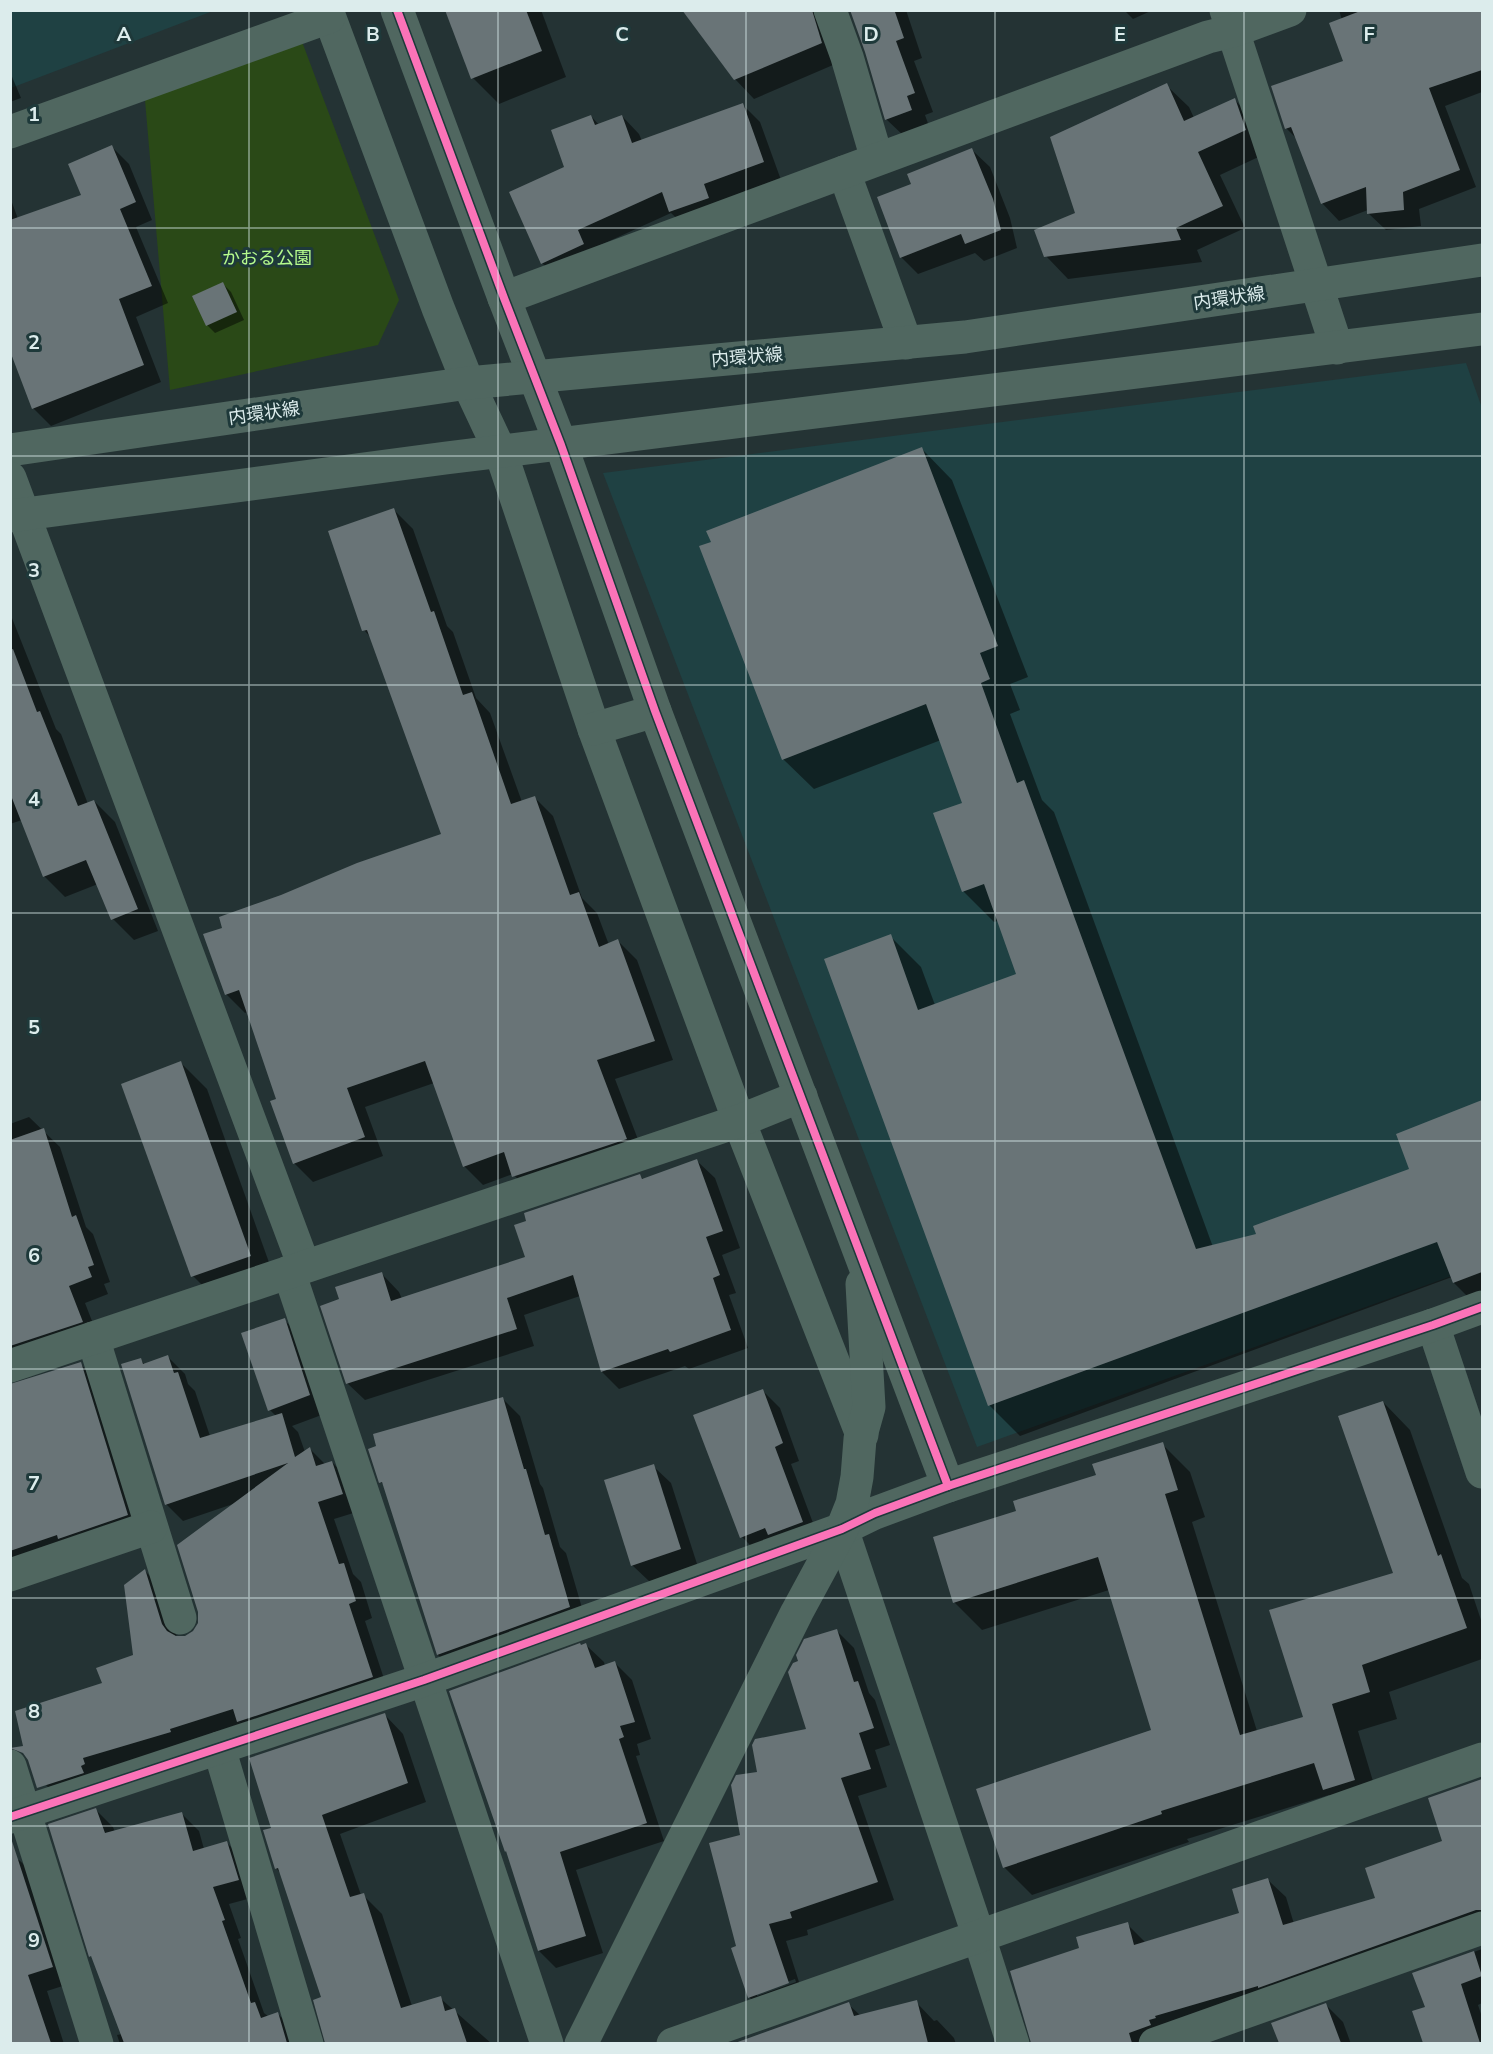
<svg xmlns="http://www.w3.org/2000/svg" width="1493" height="2054" viewBox="0 0 1493 2054" font-family="'Nunito Sans','Noto Sans JP',sans-serif">
<rect width="100%" height="100%" fill="#243334"/>
<g fill="#1f4143">
<polygon points="11,10 213,10 213,11 11,88"/>
<polygon points="1466,363 1482,408 1482,1265 977,1447 603,473"/>
</g>
<polygon fill="#2a4917" points="301,39 399,300 378,345 170,390 145,100"/>
<g fill="#0007" fill-rule="evenodd">
<polygon points="447,10 541,10 566,77 499,104 473,78"/>
<polygon points="683,10 850,10 843,11 840,62 754,99 735,79"/>
<polygon points="852,10 906,10 922,58 914,61 933,112 925,115 930,129 906,138 886,119 866,51"/>
<polygon points="1124,10 1153,10 1133,19"/>
<polygon points="1339,10 1482,10 1482,92 1445,106 1476,187 1419,209 1421,226 1386,230 1368,213 1368,210 1339,221 1322,203 1298,140 1286,128 1345,62 1342,20"/>
<polygon points="10,72 21,98 10,102"/>
<polygon points="1166,85 1189,107 1194,118 1235,100 1257,123 1267,153 1220,175 1245,228 1197,250 1202,262 1068,279 1046,256 1077,214"/>
<polygon points="742,104 760,122 781,180 688,229 671,213 594,248 560,280 542,263 566,167 591,116 599,125 622,116 639,134 642,141"/>
<polygon points="112,147 129,164 152,220 136,227 168,303 136,317 161,382 51,426 33,408 10,346 10,197 18,219 83,196"/>
<polygon points="972,150 990,167 1010,218 1017,248 984,261 975,253 918,274 901,257 912,185"/>
<polygon points="223,284 231,292 244,320 215,333 207,325"/>
<polygon points="922,449 952,480 1028,677 1010,684 1020,710 1010,714 1042,800 1054,812 1213,1247 1258,1235 1411,1170 1481,1103 1482,1105 1482,1311 1454,1283 1452,1277 1020,1436 990,1406 826,960 890,936 921,967 935,1005 1018,975 998,921 994,922 964,892 935,814 964,803 941,740 814,789 783,759"/>
<polygon points="394,510 413,529 447,626 453,632 476,698 490,713 522,802 534,797 553,816 582,898 597,913 609,945 618,941 637,960 673,1060 615,1079 645,1158 533,1196 513,1174 483,1185 464,1166 434,1083 365,1107 383,1156 313,1182 294,1163 277,1100 248,1012 245,1013 226,994 224,929 443,835 372,639 364,630"/>
<polygon points="10,613 56,729 61,734 88,804 94,801 115,822 158,931 134,940 113,919 98,884 65,897 44,876 22,820 10,824"/>
<polygon points="181,1063 207,1089 276,1282 219,1302 193,1276"/>
<polygon points="29,1117 60,1147 86,1227 93,1234 110,1282 104,1284 108,1294 85,1303 99,1339 10,1375 10,1124"/>
<polygon points="697,1161 715,1178 740,1248 722,1255 736,1293 729,1295 748,1348 689,1369 685,1366 619,1389 602,1372 580,1296 524,1315 534,1346 365,1400 347,1383 340,1300 382,1274 399,1292 402,1299 527,1258 640,1176 644,1180"/>
<polygon points="284,1320 302,1337 327,1413 292,1426 298,1432 305,1452 310,1449 325,1464 332,1462 349,1480 360,1511 334,1519 353,1574 361,1582 372,1618 365,1621 389,1694 63,1802 46,1785 104,1684 135,1657 145,1571 162,1588 177,1638 185,1637 194,1632 200,1623 233,1504 183,1521 166,1504 140,1359 145,1365 168,1357 185,1374 188,1384 195,1391 210,1436 276,1416 270,1410"/>
<polygon points="80,1364 98,1381 145,1532 10,1574 10,1386"/>
<polygon points="763,1391 780,1408 799,1461 791,1464 819,1539 759,1554 742,1537"/>
<polygon points="503,1399 520,1416 540,1484 543,1488 560,1547 566,1553 587,1625 456,1672 438,1655 385,1486 381,1482"/>
<polygon points="1383,1402 1410,1430 1462,1578 1469,1584 1482,1623 1482,1659 1389,1692 1397,1719 1358,1731 1381,1808 1352,1817 1329,1795 1187,1839 1189,1842 1032,1895 1004,1867 1153,1731 1109,1590 982,1630 954,1602 1018,1512 1098,1476 1162,1444 1190,1472 1205,1517 1192,1522 1257,1731 1304,1718 1395,1574"/>
<polygon points="653,1466 671,1483 698,1567 650,1582 632,1565"/>
<path d="M837,1631l17,17 15,45 6,7 15,45 -15,5 12,37 -29,9 36,104 -87,30 1,5 -22,6 19,60 -38,13 -18,-17 -11,-50 4,-111 16,-63 50,-43 -8,-68zM795,1979l1,3 -39,14v-3z"/>
<polygon points="586,1645 604,1662 605,1666 615,1663 632,1680 651,1739 637,1744 640,1755 636,1756 664,1841 576,1870 603,1953 556,1968 539,1951"/>
<polygon points="384,1714 403,1734 426,1802 340,1834 361,1895 363,1895 382,1914 412,2006 440,1998 492,2044 326,2044 315,2000 323,1998 281,1874 276,1868 273,1829"/>
<polygon points="1482,1781 1482,1932 1168,2043 1034,2044 1011,1972 1081,1949 1127,1924 1145,1942 1241,1914 1268,1880 1286,1897 1294,1924 1377,1899 1444,1842 1430,1799"/>
<polygon points="96,1810 113,1827 115,1832 182,1814 199,1831 204,1849 227,1843 244,1860 255,1897 229,1904 241,1938 238,1939 264,2013 269,2017 278,2014 295,2031 299,2044 120,2044 117,2035 122,2034 94,1959 91,1956"/>
<polygon points="19,1860 36,1876 69,1984 47,1991 64,2044 10,2044 10,1862"/>
<polygon points="1482,1949 1482,2003 1478,2005 1482,2017 1482,2044 1424,2044 1414,2012 1427,2008 1414,1974"/>
<polygon points="916,2002 934,2021 937,2020 954,2038 956,2044 750,2044 848,2004 861,2016"/>
<polygon points="1326,2005 1343,2022 1351,2044 1280,2044 1273,2024"/>
</g>
<g fill="#697477">
<polygon points="445,10 526,10 542,51 471,79"/>
<polygon points="682,10 812,10 822,43 734,80"/>
<polygon points="850,10 898,10 895,12 904,38 896,41 915,93 907,96 912,110 885,120 865,52"/>
<polygon points="1363,10 1482,10 1482,70 1429,88 1460,170 1403,192 1404,210 1367,214 1366,187 1321,204 1291,127 1285,129 1271,86 1343,61 1329,23"/>
<polygon points="1167,83 1184,121 1235,98 1246,130 1198,152 1223,206 1176,228 1181,240 1044,257 1034,230 1075,213 1050,137"/>
<polygon points="743,103 764,162 704,184 709,198 669,212 662,192 578,230 584,244 541,264 509,192 564,167 551,130 591,115 595,125 622,115 632,143"/>
<polygon points="112,145 136,202 120,209 152,286 119,299 144,365 32,409 10,351 10,220 81,195 68,164"/>
<polygon points="972,148 993,199 1001,230 965,244 961,234 900,258 877,197 911,184 907,174"/>
<polygon points="223,282 237,312 206,326 192,296"/>
<polygon points="922,447 998,646 980,653 990,679 981,683 1017,783 1024,780 1196,1249 1256,1234 1253,1226 1409,1169 1396,1134 1482,1100 1482,1272 1453,1283 1437,1242 988,1406 824,959 891,934 918,1010 1016,974 984,884 962,892 933,813 962,803 926,704 782,760 699,546 711,542 706,531"/>
<polygon points="394,508 431,612 434,611 463,695 472,692 511,804 535,796 570,895 579,892 599,947 618,939 655,1041 597,1060 627,1139 512,1177 504,1152 463,1167 425,1061 347,1088 365,1137 293,1164 270,1101 276,1099 239,990 225,995 203,934 222,928 219,917 281,895 357,863 441,834 367,630 362,631 328,531"/>
<polygon points="13,649 37,712 40,711 78,806 94,800 138,909 111,920 86,860 43,877 10,793 10,650"/>
<polygon points="181,1061 251,1256 191,1277 121,1084"/>
<polygon points="44,1128 72,1217 76,1215 94,1265 88,1267 92,1277 69,1286 83,1322 10,1346 10,1140"/>
<polygon points="697,1159 723,1231 706,1237 720,1275 713,1278 731,1330 670,1352 668,1349 601,1372 573,1275 507,1298 517,1329 346,1384 320,1306 339,1299 335,1287 382,1272 391,1301 525,1257 514,1225 526,1221 524,1213 640,1174 642,1179"/>
<polygon points="285,1318 310,1395 268,1411 241,1333"/>
<polygon points="168,1355 174,1373 178,1372 200,1438 282,1413 295,1457 310,1447 316,1466 332,1461 343,1494 318,1502 339,1564 344,1563 356,1601 349,1604 373,1677 237,1722 233,1709 170,1729 171,1732 83,1758 85,1764 81,1766 84,1773 37,1788 28,1760 23,1753 10,1748 23,1746 15,1711 102,1683 96,1668 133,1655 124,1585 145,1569 162,1624 167,1631 176,1636 185,1636 193,1631 198,1623 198,1612 177,1545 288,1463 165,1505 121,1364 141,1358 143,1364"/>
<polygon points="81,1362 128,1515 58,1539 57,1535 10,1551 10,1384"/>
<polygon points="763,1389 783,1443 775,1447 803,1522 768,1535 765,1528 740,1538 693,1415"/>
<polygon points="503,1397 524,1469 526,1469 545,1535 549,1534 570,1607 437,1655 382,1482 379,1483 368,1449 376,1446 373,1434"/>
<polygon points="1383,1401 1438,1556 1441,1554 1467,1628 1362,1665 1370,1692 1332,1704 1355,1780 1323,1790 1314,1763 1161,1811 1162,1814 1003,1868 976,1789 1151,1730 1098,1557 953,1603 933,1537 1016,1511 1013,1501 1096,1475 1092,1464 1163,1442 1178,1490 1165,1494 1240,1735 1303,1717 1269,1610 1393,1573 1338,1416"/>
<polygon points="654,1464 681,1549 631,1566 604,1480"/>
<polygon points="837,1629 854,1682 858,1681 874,1728 859,1733 871,1769 841,1778 878,1882 790,1912 792,1918 769,1924 789,1983 748,1998 731,1948 736,1946 709,1843 740,1835 731,1785 736,1775 757,1772 752,1745 755,1739 806,1729 788,1672 793,1663 798,1661 796,1655 804,1639"/>
<polygon points="580,1643 581,1645 586,1643 595,1668 615,1661 635,1722 620,1726 624,1737 619,1739 647,1823 560,1852 586,1936 538,1951 506,1851 505,1852 449,1691"/>
<polygon points="385,1713 408,1783 322,1815 350,1897 364,1893 401,2008 441,1996 445,2011 455,2008 467,2043 325,2043 313,2000 321,1997 278,1868 275,1869 263,1830 271,1828 249,1758"/>
<polygon points="1482,1779 1482,1910 1476,1910 1258,1988 1258,1986 1155,2016 1156,2018 1149,2020 1151,2025 1129,2033 1132,2043 1031,2043 1010,1971 1079,1948 1076,1937 1128,1922 1134,1945 1239,1913 1232,1889 1268,1878 1283,1925 1375,1898 1365,1868 1442,1841 1428,1798"/>
<polygon points="96,1808 105,1833 182,1812 193,1851 227,1841 239,1880 213,1887 225,1920 222,1921 251,2003 255,2002 261,2018 278,2012 287,2043 124,2043 91,1956 89,1957 48,1824"/>
<polygon points="10,1835 53,1967 28,1975 51,2043 10,2043"/>
<polygon points="1474,1951 1482,1976 1461,1984 1480,2043 1423,2043 1412,2011 1425,2007 1412,1973"/>
<polygon points="917,2000 928,2043 735,2043 849,2002 854,2016"/>
<polygon points="1326,2003 1341,2043 1279,2043 1271,2023"/>
</g>
<g fill="none" stroke-linecap="round" stroke-linejoin="round">
<g stroke="#506760" stroke-width="33">
<polyline points="327,10 438,308 468,383 501,453 594,729 739,1121 862,1435"/>
<polyline points="397,10 504,298 561,445 655,711 948,1486"/>
<polyline points="830,10 847,57 877,159"/>
<polyline points="1226,10 1337,348"/>
<polyline points="10,132 329,17"/>
<polyline points="844,172 906,343"/>
<polyline points="504,298 1208,37 1233,31 1290,10"/>
<polyline points="10,450 468,383 965,337 1482,260"/>
<polyline points="10,478 304,1266"/>
<polyline points="10,516 446,458 1482,329"/>
<polyline points="594,729 655,711"/>
<polyline points="289,1272 547,2044"/>
<polyline points="1433,1325 1482,1472"/>
<polyline points="93,1338 180,1618"/>
<polyline points="10,1366 739,1121 801,1096"/>
<polyline points="842,1529 979,1937 1013,2044"/>
<polyline points="10,1575 151,1527"/>
<polyline points="219,1748 307,2044"/>
<polyline points="10,1766 97,2044"/>
<polyline points="10,1817 424,1680 842,1529 875,1513 948,1486 1433,1325 1482,1307"/>
<polyline points="581,2044 797,1612 842,1529 852,1504 857,1477 860,1439 869,1407 862,1284"/>
<polyline points="673,2044 1482,1759"/>
<polyline points="1155,2044 1482,1928"/>
</g>
<defs>
<g id="cycleway">
<polyline points="397,10 504,298 561,445 655,711 948,1486"/>
<polyline points="10,1817 424,1680 842,1529 875,1513 948,1486 1433,1325 1482,1307"/>
</g>
</defs>
<use href="#cycleway" stroke="#1e393a" stroke-width="11"/>
<use href="#cycleway" stroke="#fb73b8" stroke-width="8"/>
</g>
<path fill="none" stroke="#dcecec" stroke-width="1.5" stroke-opacity="0.55" d="M249,10v2034M498,10v2034M746,10v2034M995,10v2034M1244,10v2034M10,228h1472M10,456h1472M10,685h1472M10,913h1472M10,1141h1472M10,1369h1472M10,1598h1472M10,1826h1472"/>
<g text-anchor="middle" stroke-width="6" stroke-linejoin="round" paint-order="stroke">
<g font-size="18" fill="#b6fb8d" stroke="#1e393a">
<text x="267" y="264">かおる公園</text>
</g>
<g font-size="18" fill="#dcecec" stroke="#1e393a">
<text transform="translate(1229 298) rotate(-8)" y="6">内環状線</text>
<text transform="translate(747 357) rotate(-5)" y="6">内環状線</text>
<text transform="translate(264 413) rotate(-8)" y="6">内環状線</text>
</g>
</g>
<g font-size="20" text-anchor="middle" font-weight="bold" fill="#dcecec" stroke="#1e393a" stroke-width="6" stroke-linejoin="round" paint-order="stroke">
<text x="124" y="41">A</text>
<text x="373" y="41">B</text>
<text x="622" y="41">C</text>
<text x="871" y="41">D</text>
<text x="1120" y="41">E</text>
<text x="1369" y="41">F</text>
<text x="34" y="121">1</text>
<text x="34" y="349">2</text>
<text x="34" y="577">3</text>
<text x="34" y="806">4</text>
<text x="34" y="1034">5</text>
<text x="34" y="1262">6</text>
<text x="34" y="1490">7</text>
<text x="34" y="1718">8</text>
<text x="34" y="1947">9</text>
</g>
<rect width="1493" height="2054" fill="none" stroke="#dcecec" stroke-width="24"/>
</svg>
